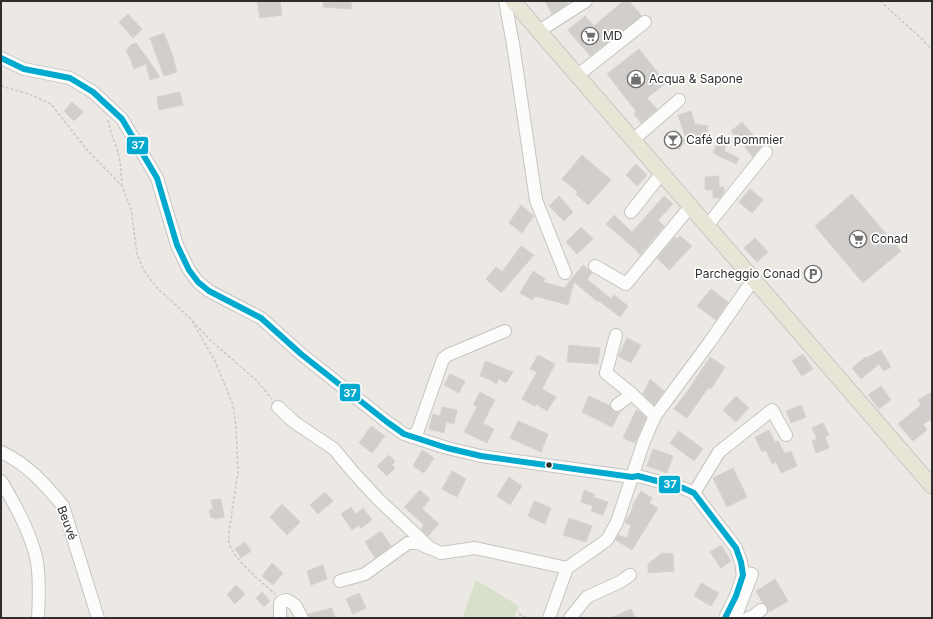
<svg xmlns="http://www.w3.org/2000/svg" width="933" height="619" viewBox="0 0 933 619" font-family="Inter,sans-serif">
<rect width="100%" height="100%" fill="#ece8e4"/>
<polygon fill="#d8e0cc" points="476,580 519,606 514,617 516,618 462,618"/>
<g fill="#d1cecb" stroke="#d7d4d0">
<polygon points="257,1 280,1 282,15 260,18"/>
<polygon points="324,1 352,1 351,9 323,7"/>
<polygon points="545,1 566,1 568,4 552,14"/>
<polygon points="623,1 629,1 642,16 590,56 568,30 585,16 594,26"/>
<polygon points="128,14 142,29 133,38 119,22"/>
<polygon points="164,33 173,57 177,72 164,76 150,38"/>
<polygon points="136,43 150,62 160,77 150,80 146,64 134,69 130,58 126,51 131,45"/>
<polygon points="639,49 666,83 647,98 657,109 641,123 634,114 636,111 607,74"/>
<polygon points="180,92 183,105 159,110 157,97"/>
<polygon points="72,102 83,112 74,121 64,111"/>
<polygon points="691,111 695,124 708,126 705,140 685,136 678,115"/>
<polygon points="742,122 762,146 753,157 731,131"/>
<polygon points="675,129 685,141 679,150 667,139"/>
<polygon points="718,141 726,145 724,151 739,158 736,164 713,153"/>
<polygon points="582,155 611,180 588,205 576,194 578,192 562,179"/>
<polygon points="636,164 647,175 637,186 626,175"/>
<polygon points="719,176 719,187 724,187 724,192 720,198 713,198 713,190 705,190 705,177"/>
<polygon points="750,189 763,200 752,213 739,202"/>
<polygon points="852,194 901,251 863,283 815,226"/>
<polygon points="559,196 573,212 564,221 549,206"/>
<polygon points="664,196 673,204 658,220 664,226 640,255 634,248 606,224 614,215 632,232"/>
<polygon points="521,205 534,216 522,233 509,223"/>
<polygon points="581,227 593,239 577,254 566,242"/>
<polygon points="680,236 692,246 669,270 657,258 675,237 677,239"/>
<polygon points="755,238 768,252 757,262 744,248"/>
<polygon points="521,246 534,255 501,293 486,279 496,267 502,272"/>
<polygon points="583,265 592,273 587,279 611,299 614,295 628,306 620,317 599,301 598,302 574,282 568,305 535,296 532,300 520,293 533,271 545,279 543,282 564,288"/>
<polygon points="711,289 728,302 716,320 697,306"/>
<polygon points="627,338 641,345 631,363 618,356"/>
<polygon points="569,345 600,348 598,364 567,362"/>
<polygon points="881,350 891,367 884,371 879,364 861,379 852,368 865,357 866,358"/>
<polygon points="803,354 813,369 802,376 792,361"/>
<polygon points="538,355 555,364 542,389 556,397 547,411 536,404 535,406 522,399 537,372 530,369"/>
<polygon points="710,357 725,367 711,389 708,388 687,418 674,409 689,389"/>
<polygon points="485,361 513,372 506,383 499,379 496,384 491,380 480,376"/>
<polygon points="450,374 465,381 459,393 444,385"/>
<polygon points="650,379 664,391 654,405 643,394"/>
<polygon points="881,386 891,400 879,409 868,395"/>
<polygon points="480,392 495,400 483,423 494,429 487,443 464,432 477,407 473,405"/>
<polygon points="932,392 932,419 923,424 927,430 913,441 898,424 921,405 918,400"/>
<polygon points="589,396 610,406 614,412 620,412 612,427 582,412"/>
<polygon points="736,396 749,408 736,422 723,410"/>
<polygon points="801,405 806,417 791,423 786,411"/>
<polygon points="442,407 457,410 454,424 446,422 444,433 429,429 433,414 440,416"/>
<polygon points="636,410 640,412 646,418 635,443 623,438"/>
<polygon points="518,421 548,434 541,452 510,438"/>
<polygon points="823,423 829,435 825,437 829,448 816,453 812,441 817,439 812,428"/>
<polygon points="371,426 385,436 372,453 359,443"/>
<polygon points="769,430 775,442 778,441 785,454 791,451 797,466 781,473 776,462 772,464 766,450 762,452 755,437"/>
<polygon points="679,431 703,449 694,461 670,443"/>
<polygon points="653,449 673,456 667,473 647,466"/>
<polygon points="422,450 434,458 424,473 413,466"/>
<polygon points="389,455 395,461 392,465 395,468 387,476 377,466"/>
<polygon points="733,468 747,497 727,507 713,478"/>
<polygon points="452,471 466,479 457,497 442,489"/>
<polygon points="509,477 522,486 510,505 497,496"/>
<polygon points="420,490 430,499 422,509 439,524 428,536 421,529 424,525 404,507"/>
<polygon points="584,490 594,494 593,497 608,502 603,515 591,511 593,506 581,502"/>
<polygon points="641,491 652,498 649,503 658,508 632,550 616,540 618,535 627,538 631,525 625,523 634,506 632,506"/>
<polygon points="325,492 333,501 318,514 310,505"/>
<polygon points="221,499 224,517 215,519 214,518 211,518 209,510 213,509 211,500"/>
<polygon points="534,501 551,508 545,524 528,516"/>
<polygon points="282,504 300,522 287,535 270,517"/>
<polygon points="351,507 356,514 363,508 372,520 361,528 359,525 352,530 341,514"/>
<polygon points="569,518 592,526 586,542 563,535"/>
<polygon points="381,531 391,546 375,558 365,542"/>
<polygon points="245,542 251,551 241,558 235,549"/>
<polygon points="721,545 731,561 721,568 710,552"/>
<polygon points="662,553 673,554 674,571 648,573 648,564"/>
<polygon points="272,563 283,573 273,585 262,576"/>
<polygon points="323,565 327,579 311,585 307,571"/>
<polygon points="775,579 788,601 769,612 767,606 763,603 756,591"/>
<polygon points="701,583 719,593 711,606 694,596"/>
<polygon points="236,585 245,594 235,604 227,595"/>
<polygon points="262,592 270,601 264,607 256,598"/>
<polygon points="359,593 366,608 353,614 346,599"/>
<polygon points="332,608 335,618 309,618 308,614"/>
<polygon points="631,609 636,618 611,618"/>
</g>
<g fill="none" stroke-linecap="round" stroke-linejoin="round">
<defs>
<g id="minor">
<polyline points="505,1 513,44 536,200 565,273"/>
<polyline points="539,31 586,1"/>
<polyline points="1,58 24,69 70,78 93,92 107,105 122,119 157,178 177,245 189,270 198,282 209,291 261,318 301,354 387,422 404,434 447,448 481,456 632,477 638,476 683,488 694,493 736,548 741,562 743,575 736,596 725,618"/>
<polyline points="578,75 645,22"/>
<polyline points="633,140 679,100"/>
<polyline points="631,212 662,173"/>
<polyline points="707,226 766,152"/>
<polyline points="595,266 626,284 690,207"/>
<polyline points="616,335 606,373 632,394 655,416"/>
<polyline points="617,405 632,394"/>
<polyline points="278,407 294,422 334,449 353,472 378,499 430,548 441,553 475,548 567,568"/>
<polyline points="413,437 418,430 443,359 448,355 505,331"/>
<path d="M1,452c25,11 45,33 62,54l35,112"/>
<path d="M1,481c14,23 31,54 36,81 3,19 2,38 1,56"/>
<polyline points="694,493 719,452 772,410 786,435"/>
<polyline points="340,581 365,574 408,543 418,543 429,548"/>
<polyline points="280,618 280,603 282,601 287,600 295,605 302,618"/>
<polyline points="549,618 567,568 607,540 617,522 644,441 655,416 709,343 753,280"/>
<polyline points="570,618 587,597 620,582 630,575"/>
<polyline points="738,618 737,613 752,574 743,572"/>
<polyline points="748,618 753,616 761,610"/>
</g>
<path id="major" d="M513,1c140,161 279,324 419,485"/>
</defs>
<use href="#minor" stroke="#c5c4c5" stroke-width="14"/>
<use href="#major" stroke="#c6c5c4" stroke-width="17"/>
<g stroke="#c9c9c8" stroke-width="1.5" stroke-dasharray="3 2" stroke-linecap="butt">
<polyline points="880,1 923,40 932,50"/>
<polyline points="1,86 29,94 51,104 88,151 122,186 131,209 137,254 144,271 158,289 190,318 209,339 256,380 272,399"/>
<path d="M108,120c2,12 7,22 10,33 3,11 3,21 4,32"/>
<path d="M192,321l23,40 18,44 3,22 2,45 -9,60c0,3 -1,7 0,10 3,17 33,40 46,52"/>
<polyline points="519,614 528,618"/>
</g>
<use href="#minor" stroke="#fcfcfb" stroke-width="12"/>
<use href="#major" stroke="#e8e4d6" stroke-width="15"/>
<defs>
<polyline id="bus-1" points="1,58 24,69 70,78 93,92 107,105 122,119 157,178 177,245 189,270 198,282 209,291 261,318 301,354 387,422 404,434 447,448 481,456 632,477 638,476 683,488 694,493 736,548 741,562 743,575 736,596 725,618"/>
</defs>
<use href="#bus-1" stroke="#fff" stroke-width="9"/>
<use href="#bus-1" stroke="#00a9ce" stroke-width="6"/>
</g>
<defs>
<symbol id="supermarket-ring" viewBox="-11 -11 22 22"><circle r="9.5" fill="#fff" stroke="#706f6e" stroke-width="1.5"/><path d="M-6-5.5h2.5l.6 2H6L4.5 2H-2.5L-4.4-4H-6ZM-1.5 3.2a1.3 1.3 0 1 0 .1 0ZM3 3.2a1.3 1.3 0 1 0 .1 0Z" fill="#706f6e"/></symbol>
<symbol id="shop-ring" viewBox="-11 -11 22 22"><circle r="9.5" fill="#fff" stroke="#706f6e" stroke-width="1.5"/><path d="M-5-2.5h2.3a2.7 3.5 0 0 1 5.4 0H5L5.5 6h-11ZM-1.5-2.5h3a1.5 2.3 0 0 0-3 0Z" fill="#706f6e"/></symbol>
<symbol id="bar-ring" viewBox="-11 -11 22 22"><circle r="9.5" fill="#fff" stroke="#706f6e" stroke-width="1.5"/><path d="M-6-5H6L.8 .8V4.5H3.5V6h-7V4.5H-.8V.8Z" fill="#706f6e"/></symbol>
<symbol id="parking-ring" viewBox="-11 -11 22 22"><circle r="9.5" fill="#fff" stroke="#706f6e" stroke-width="1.5"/><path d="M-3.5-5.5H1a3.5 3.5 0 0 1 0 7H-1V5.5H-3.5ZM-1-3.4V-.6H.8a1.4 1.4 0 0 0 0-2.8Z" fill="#706f6e"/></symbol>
</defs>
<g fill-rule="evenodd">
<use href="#supermarket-ring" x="580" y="26" width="20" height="20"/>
<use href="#shop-ring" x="626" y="69" width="20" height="20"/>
<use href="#bar-ring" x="663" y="130" width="20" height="20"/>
<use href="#supermarket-ring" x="848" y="229" width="20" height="20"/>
<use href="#parking-ring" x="803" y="264" width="20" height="20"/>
</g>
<circle fill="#2e2e2e" stroke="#fff" stroke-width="1.5" cx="549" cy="465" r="3.5"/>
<g text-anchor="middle" stroke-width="3.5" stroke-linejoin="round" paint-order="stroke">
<g font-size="12" fill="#2e2e2e" stroke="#fff" text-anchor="start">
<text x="603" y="40">MD</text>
<text x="649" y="83">Acqua &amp; Sapone</text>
<text x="686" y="144">Café du pommier</text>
<text x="871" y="243">Conad</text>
<text x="800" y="278" text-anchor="end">Parcheggio Conad</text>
</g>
<g font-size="12" fill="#2e2e2e" stroke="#fff">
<text transform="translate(67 523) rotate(69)" y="4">Beuvé</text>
</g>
</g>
<g stroke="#fff" stroke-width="1.5">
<rect x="126" y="136" width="23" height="19" rx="4" fill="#00a9ce"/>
<rect x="339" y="383" width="22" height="19" rx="4" fill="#00a9ce"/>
<rect x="658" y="475" width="23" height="19" rx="4" fill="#00a9ce"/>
</g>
<g font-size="11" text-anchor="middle" font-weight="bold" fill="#fff">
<text x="138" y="149">37</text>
<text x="350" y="397">37</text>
<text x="670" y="488">37</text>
</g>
<rect width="933" height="619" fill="none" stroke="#2e2e2e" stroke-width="4"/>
</svg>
